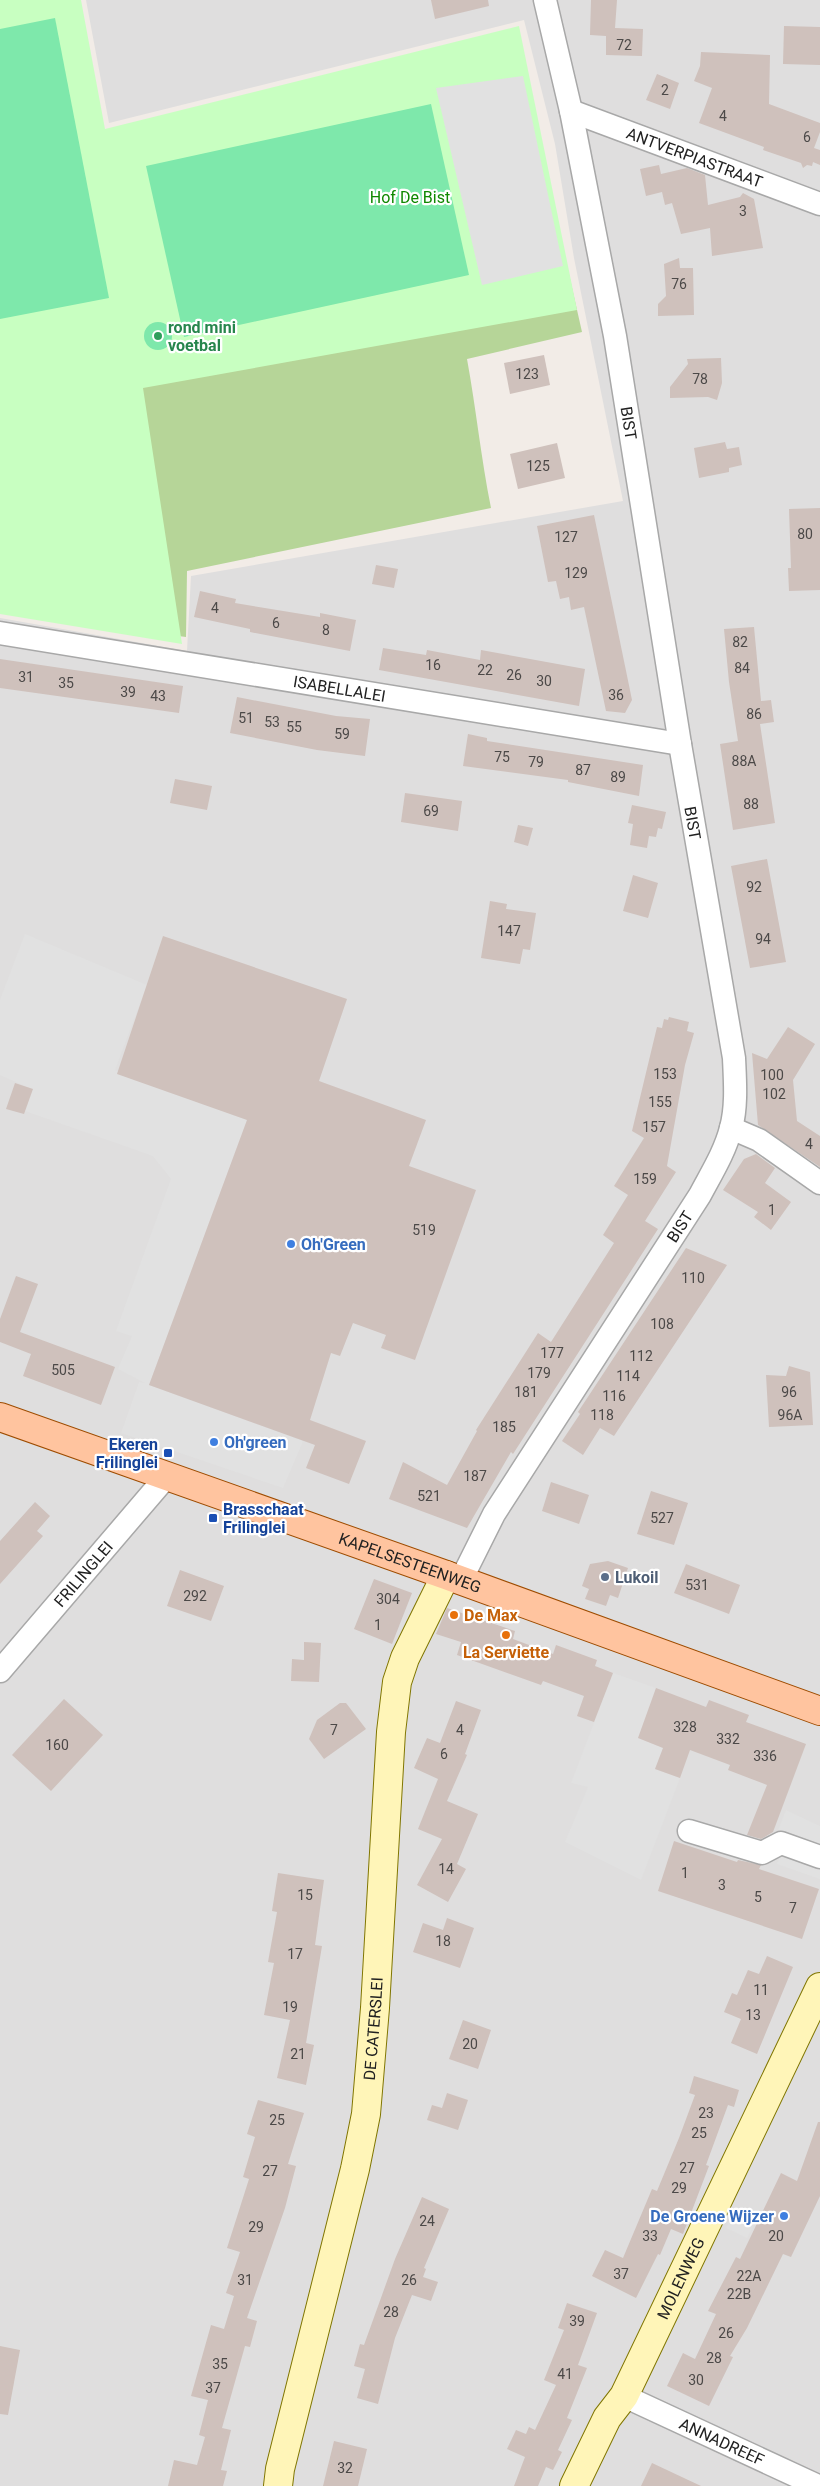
<svg xmlns="http://www.w3.org/2000/svg" width="820" height="2486" viewBox="0 0 820 2486" font-family="Roboto,sans-serif">
<rect width="100%" height="100%" fill="#f2ece7"/>
<polygon fill="#dfdede" points="86,0 820,0 820,2486 0,2486 0,618 187,651 191,576 623,501 574,258 555,144 524,20 109,123"/>
<path fill="#b6d598" d="M568,270l14,62 -115,27c9,49 14,99 24,149l-304,63 -1,66 -186,-25v-276z"/>
<polygon fill="#c8ffc1" points="0,0 81,0 105,129 519,26 577,310 143,388 182,644 0,614"/>
<g fill="#7ee8ab">
<polygon points="55,18 109,298 0,319 0,29"/>
<polygon points="431,104 469,275 184,337 146,166"/>
<circle cx="158" cy="336" r="14"/>
</g>
<g fill="#e1e1e1">
<polygon points="523,76 563,266 482,285 436,88"/>
<polygon points="25,934 147,985 115,1070 247,1120 149,1385 303,1441 283,1488 121,1433 139,1382 145,1383 118,1369 132,1336 116,1331 171,1179 153,1156 25,1111 32,1089 0,1075 0,1000"/>
<polygon points="613,1673 656,1688 638,1738 663,1748 655,1769 680,1778 641,1880 565,1842 588,1787 571,1783"/>
<polygon points="786,1810 820,1826 820,1879 777,1864 786,1842 775,1838"/>
<polygon points="733,2213 755,2223 747,2238 726,2228"/>
</g>
<g fill="#cfc1bc">
<polygon points="431,0 488,0 489,6 435,19"/>
<polygon points="591,0 617,0 615,28 643,29 642,56 606,55 606,36 590,35"/>
<polygon points="784,26 820,27 820,65 783,64"/>
<polygon points="701,52 770,55 769,104 820,123 820,132 814,148 820,150 820,165 813,162 812,166 807,165 803,168 801,163 763,150 764,147 699,123 712,88 694,81 700,66"/>
<polygon points="657,74 679,83 670,109 646,100"/>
<polygon points="659,165 661,174 687,168 705,175 708,205 740,197 743,193 754,199 763,248 712,256 710,228 681,234 672,203 665,205 662,192 646,196 640,169"/>
<polygon points="679,258 680,268 693,268 694,315 658,316 658,304 666,296 664,264"/>
<polygon points="544,355 550,385 510,394 504,363"/>
<polygon points="721,358 722,383 717,400 708,397 670,398 670,387 688,364 687,359"/>
<polygon points="725,442 727,449 739,447 742,465 729,468 729,472 699,478 694,448"/>
<polygon points="557,443 565,478 518,489 510,454"/>
<polygon points="820,508 820,590 789,591 788,568 791,568 789,509"/>
<polygon points="594,515 632,700 625,713 606,711 584,607 571,610 569,597 560,599 556,581 548,582 537,526"/>
<polygon points="376,565 398,569 394,588 372,584"/>
<polygon points="200,591 236,599 235,603 320,617 320,613 356,620 350,651 250,632 250,629 194,617"/>
<polygon points="754,627 761,701 771,700 774,722 760,724 775,823 733,830 720,744 738,741 729,682 724,629"/>
<polygon points="383,648 426,655 427,650 480,660 481,650 585,669 579,706 379,670"/>
<polygon points="0,659 183,686 179,713 0,688"/>
<polygon points="237,697 336,716 370,719 365,756 317,750 230,733"/>
<polygon points="468,734 487,738 487,741 643,765 639,796 568,782 568,780 463,766"/>
<polygon points="175,779 212,786 207,810 170,803"/>
<polygon points="405,793 462,801 458,831 401,822"/>
<polygon points="632,805 666,812 662,829 658,828 656,837 649,836 647,848 630,845 633,824 628,823"/>
<polygon points="518,825 533,828 528,846 514,842"/>
<polygon points="767,859 786,962 750,968 731,866"/>
<polygon points="633,875 658,883 648,918 623,911"/>
<polygon points="490,901 507,904 506,909 536,913 530,950 523,949 520,964 481,958"/>
<polygon points="163,936 347,999 319,1081 426,1120 409,1166 476,1190 415,1360 381,1348 386,1335 353,1323 340,1356 331,1353 310,1420 366,1441 349,1484 306,1468 315,1445 149,1385 247,1120 117,1074"/>
<polygon points="669,1017 689,1022 687,1031 694,1033 685,1065 667,1166 676,1172 645,1221 658,1229 513,1454 511,1452 467,1528 389,1499 403,1462 447,1485 477,1431 476,1430 538,1333 551,1342 614,1243 603,1235 628,1195 614,1186 644,1138 632,1131 657,1027 662,1028 664,1019 668,1020"/>
<polygon points="788,1027 815,1044 793,1080 797,1121 820,1136 820,1167 758,1125 752,1053 767,1059"/>
<polygon points="15,1083 33,1089 24,1114 6,1109"/>
<polygon points="756,1154 775,1168 765,1183 791,1202 771,1230 754,1217 758,1212 723,1190 744,1159"/>
<polygon points="686,1248 727,1265 614,1436 600,1428 583,1455 562,1441 580,1414 578,1412"/>
<polygon points="16,1276 38,1284 20,1332 115,1367 101,1405 23,1376 31,1354 0,1342 0,1319"/>
<polygon points="789,1366 810,1372 813,1425 769,1427 766,1375 786,1376"/>
<polygon points="551,1482 589,1495 579,1524 542,1511"/>
<polygon points="651,1491 688,1503 674,1545 637,1534"/>
<polygon points="35,1502 50,1516 37,1531 43,1536 0,1584 0,1541"/>
<polygon points="608,1561 628,1568 618,1598 610,1595 606,1606 585,1599 589,1589 582,1586 590,1564"/>
<polygon points="686,1564 740,1585 729,1614 674,1593"/>
<polygon points="180,1570 224,1586 211,1621 167,1606"/>
<polygon points="374,1579 412,1593 392,1644 354,1629"/>
<polygon points="447,1608 515,1631 513,1639 553,1654 556,1645 597,1660 595,1666 613,1673 594,1722 577,1716 584,1696 543,1681 541,1685 457,1655 461,1642 436,1634"/>
<polygon points="304,1642 321,1643 319,1682 291,1681 292,1659 304,1660"/>
<polygon points="656,1688 706,1707 709,1700 749,1715 746,1722 806,1744 773,1832 761,1839 747,1835 767,1785 728,1770 730,1765 690,1750 680,1778 655,1769 663,1748 638,1738"/>
<polygon points="64,1699 103,1735 51,1791 12,1755"/>
<polygon points="456,1701 481,1710 465,1754 467,1755 447,1801 478,1814 457,1864 466,1869 448,1902 417,1885 442,1839 418,1829 438,1779 414,1768 427,1738 440,1743"/>
<polygon points="340,1703 346,1703 366,1729 324,1759 309,1739 317,1720"/>
<polygon points="674,1841 737,1862 738,1860 761,1865 759,1869 819,1889 802,1939 658,1891"/>
<polygon points="278,1873 324,1880 315,1945 322,1946 306,2043 314,2045 306,2085 277,2078 290,2020 264,2015 274,1963 268,1962 277,1912 272,1911"/>
<polygon points="447,1918 474,1928 460,1968 413,1952 423,1923 443,1930"/>
<polygon points="767,1956 793,1967 757,2054 731,2043 741,2019 724,2012 732,1993 737,1995 748,1970 759,1974"/>
<polygon points="463,2020 491,2030 478,2069 449,2059"/>
<polygon points="694,2076 739,2090 734,2107 728,2105 706,2165 709,2166 683,2234 671,2229 660,2255 658,2254 636,2298 592,2276 605,2250 623,2258 652,2189 657,2191 679,2138 695,2095 689,2093"/>
<polygon points="447,2093 468,2100 458,2130 427,2120 432,2105 442,2108"/>
<polygon points="258,2100 304,2113 288,2164 296,2166 285,2208 247,2318 257,2321 250,2347 245,2346 222,2428 231,2430 221,2470 227,2471 223,2486 168,2486 174,2460 197,2465 205,2437 199,2435 208,2400 191,2396 211,2325 224,2329 234,2296 226,2293 240,2252 227,2248 249,2179 243,2177 255,2137 247,2134"/>
<polygon points="818,2122 820,2122 820,2196 791,2257 783,2254 747,2328 730,2356 733,2357 709,2406 667,2386 683,2353 695,2359 716,2314 708,2311 736,2257 740,2259 781,2173 797,2181"/>
<polygon points="422,2197 449,2209 424,2268 426,2269 423,2277 438,2282 431,2301 412,2295 395,2338 378,2404 357,2398 365,2369 354,2366 360,2344 364,2345 395,2259"/>
<polygon points="567,2303 597,2313 578,2365 587,2368 567,2418 572,2420 558,2450 562,2452 553,2470 546,2467 538,2486 514,2486 525,2457 507,2449 516,2430 526,2434 529,2427 535,2430 556,2385 544,2380 564,2330 558,2328"/>
<polygon points="0,2346 20,2350 8,2415 0,2414"/>
<polygon points="334,2441 367,2449 358,2486 323,2486"/>
<polygon points="652,2463 701,2486 641,2486"/>
</g>
<g fill="none" stroke-linecap="round" stroke-linejoin="round">
<defs>
<g id="street">
<path id="s1" d="M571,111l249,93"/>
<path id="s2" d="M0,633l680,111"/>
<polyline points="731,1128 759,1140 820,1183"/>
<path id="s3" d="M461,1580l33,-66 206,-319c11,-21 25,-43 31,-67 6,-22 4,-47 3,-70l-54,-314 -65,-408 -44,-225 -26,-111"/>
<path id="s4" d="M0,1671l166,-194"/>
<polyline points="689,1831 762,1853 781,1843 820,1857"/>
<path id="s5" d="M624,2396l194,90"/>
</g>
<g id="secondary">
<path id="s6" d="M278,2486l2,-17 75,-300 11,-55 9,-106 16,-276 6,-50 8,-24 41,-83"/>
<path id="s7" d="M574,2486l33,-68 17,-22 196,-409"/>
</g>
<g id="primary">
<path id="s8" d="M0,1417l446,158 374,136"/>
</g>
</defs>
<use href="#street" stroke="#a8a8a8" stroke-width="25"/>
<use href="#secondary" stroke="#807600" stroke-width="30"/>
<use href="#primary" stroke="#9e4c00" stroke-width="30"/>
<use href="#street" stroke="#fff" stroke-width="22"/>
<use href="#secondary" stroke="#fff5b8" stroke-width="28"/>
<use href="#primary" stroke="#ffc49f" stroke-width="28"/>
</g>
<circle fill="#2e9e5b" stroke="#fff" stroke-width="2" cx="158" cy="336" r="5"/>
<g fill="#3f7fe0" stroke="#fff" stroke-width="2">
<circle cx="291" cy="1244" r="5"/>
<circle cx="214" cy="1442" r="5"/>
<circle cx="784" cy="2216" r="5"/>
</g>
<g fill="#1a4fb4" stroke="#fff" stroke-width="2">
<rect x="163" y="1448" width="10" height="10" rx="2.5"/>
<rect x="208" y="1513" width="10" height="10" rx="2.5"/>
</g>
<circle fill="#5c6f8a" stroke="#fff" stroke-width="2" cx="605" cy="1577" r="5"/>
<g fill="#e8710a" stroke="#fff" stroke-width="2">
<circle cx="454" cy="1615" r="5"/>
<circle cx="506" cy="1635" r="5"/>
</g>
<g text-anchor="middle" stroke-width="4.5" stroke-linejoin="round" paint-order="stroke">
<g font-size="14" fill="#4c4948">
<text x="624" y="50">72</text>
<text x="665" y="95">2</text>
<text x="723" y="121">4</text>
<text x="807" y="142">6</text>
<text x="743" y="216">3</text>
<text x="679" y="289">76</text>
<text x="527" y="379">123</text>
<text x="700" y="384">78</text>
<text x="538" y="471">125</text>
<text x="805" y="539">80</text>
<text x="566" y="542">127</text>
<text x="576" y="578">129</text>
<text x="215" y="613">4</text>
<text x="276" y="628">6</text>
<text x="326" y="635">8</text>
<text x="740" y="647">82</text>
<text x="433" y="670">16</text>
<text x="742" y="673">84</text>
<text x="485" y="675">22</text>
<text x="514" y="680">26</text>
<text x="26" y="682">31</text>
<text x="544" y="686">30</text>
<text x="66" y="688">35</text>
<text x="128" y="697">39</text>
<text x="616" y="700">36</text>
<text x="158" y="701">43</text>
<text x="754" y="719">86</text>
<text x="246" y="723">51</text>
<text x="272" y="727">53</text>
<text x="294" y="732">55</text>
<text x="342" y="739">59</text>
<text x="502" y="762">75</text>
<text x="744" y="766">88A</text>
<text x="536" y="767">79</text>
<text x="583" y="775">87</text>
<text x="618" y="782">89</text>
<text x="751" y="809">88</text>
<text x="431" y="816">69</text>
<text x="754" y="892">92</text>
<text x="509" y="936">147</text>
<text x="763" y="944">94</text>
<text x="665" y="1079">153</text>
<text x="772" y="1080">100</text>
<text x="774" y="1099">102</text>
<text x="660" y="1107">155</text>
<text x="654" y="1132">157</text>
<text x="809" y="1149">4</text>
<text x="645" y="1184">159</text>
<text x="772" y="1215">1</text>
<text x="424" y="1235">519</text>
<text x="693" y="1283">110</text>
<text x="662" y="1329">108</text>
<text x="552" y="1358">177</text>
<text x="641" y="1361">112</text>
<text x="63" y="1375">505</text>
<text x="539" y="1378">179</text>
<text x="628" y="1381">114</text>
<text x="526" y="1397">181</text>
<text x="789" y="1397">96</text>
<text x="614" y="1401">116</text>
<text x="602" y="1420">118</text>
<text x="790" y="1420">96A</text>
<text x="504" y="1432">185</text>
<text x="475" y="1481">187</text>
<text x="429" y="1501">521</text>
<text x="662" y="1523">527</text>
<text x="697" y="1590">531</text>
<text x="195" y="1601">292</text>
<text x="388" y="1604">304</text>
<text x="378" y="1630">1</text>
<text x="685" y="1732">328</text>
<text x="334" y="1735">7</text>
<text x="460" y="1735">4</text>
<text x="728" y="1744">332</text>
<text x="57" y="1750">160</text>
<text x="444" y="1759">6</text>
<text x="765" y="1761">336</text>
<text x="446" y="1874">14</text>
<text x="685" y="1878">1</text>
<text x="722" y="1890">3</text>
<text x="305" y="1900">15</text>
<text x="758" y="1902">5</text>
<text x="793" y="1913">7</text>
<text x="443" y="1946">18</text>
<text x="295" y="1959">17</text>
<text x="761" y="1995">11</text>
<text x="290" y="2012">19</text>
<text x="753" y="2020">13</text>
<text x="470" y="2049">20</text>
<text x="298" y="2059">21</text>
<text x="706" y="2118">23</text>
<text x="277" y="2125">25</text>
<text x="699" y="2138">25</text>
<text x="687" y="2173">27</text>
<text x="270" y="2176">27</text>
<text x="679" y="2193">29</text>
<text x="427" y="2226">24</text>
<text x="256" y="2232">29</text>
<text x="650" y="2241">33</text>
<text x="776" y="2241">20</text>
<text x="621" y="2279">37</text>
<text x="749" y="2281">22A</text>
<text x="245" y="2285">31</text>
<text x="409" y="2285">26</text>
<text x="739" y="2299">22B</text>
<text x="391" y="2317">28</text>
<text x="577" y="2326">39</text>
<text x="726" y="2338">26</text>
<text x="714" y="2363">28</text>
<text x="220" y="2369">35</text>
<text x="565" y="2379">41</text>
<text x="696" y="2385">30</text>
<text x="213" y="2393">37</text>
<text x="345" y="2473">32</text>
</g>
<g font-size="16" fill="#212121" stroke="#fff">
<text dy="6" stroke="none"><textPath href="#s1" startOffset="132">ANTVERPIASTRAAT</textPath></text>
<text transform="translate(629 423) rotate(81)" y="6">BIST</text>
<text dy="6" stroke="none"><textPath href="#s2" startOffset="344">ISABELLALEI</textPath></text>
<text transform="translate(693 823) rotate(80)" y="6">BIST</text>
<text dy="6" stroke="none"><textPath href="#s3" startOffset="416">BIST</textPath></text>
<text dy="6" stroke="none"><textPath href="#s8" startOffset="435">KAPELSESTEENWEG</textPath></text>
<text dy="6" stroke="none"><textPath href="#s4" startOffset="128">FRILINGLEI</textPath></text>
<text dy="6" stroke="none"><textPath href="#s6" startOffset="468">DE CATERSLEI</textPath></text>
<text dy="6" stroke="none"><textPath href="#s7" startOffset="234">MOLENWEG</textPath></text>
<text dy="6" stroke="none"><textPath href="#s5" startOffset="108">ANNADREEF</textPath></text>
</g>
<g font-size="16" fill="#0f8801" stroke="#fff">
<text x="410" y="203">Hof De Bist</text>
</g>
<g font-size="16" font-weight="bold" fill="#27864d" stroke="#fff" text-anchor="start">
<text x="168" y="333">rond mini<tspan x="168" dy="18">voetbal</tspan></text>
</g>
<g font-size="16" font-weight="bold" fill="#366cbe" stroke="#fff" text-anchor="start">
<text x="301" y="1250">Oh'Green</text>
<text x="224" y="1448">Oh'green</text>
<text x="774" y="2222" text-anchor="end">De Groene Wijzer</text>
</g>
<g font-size="16" font-weight="bold" fill="#164399" stroke="#fff" text-anchor="end">
<text x="158" y="1450">Ekeren<tspan x="158" dy="18">Frilinglei</tspan></text>
<text x="223" y="1515" text-anchor="start">Brasschaat<tspan x="223" dy="18">Frilinglei</tspan></text>
</g>
<g font-size="16" font-weight="bold" fill="#4e5e75" stroke="#fff" text-anchor="start">
<text x="615" y="1583">Lukoil</text>
</g>
<g font-size="16" font-weight="bold" fill="#c56008" stroke="#fff" text-anchor="start">
<text x="464" y="1621">De Max</text>
<text x="506" y="1658" text-anchor="middle">La Serviette</text>
</g>
</g>
</svg>
